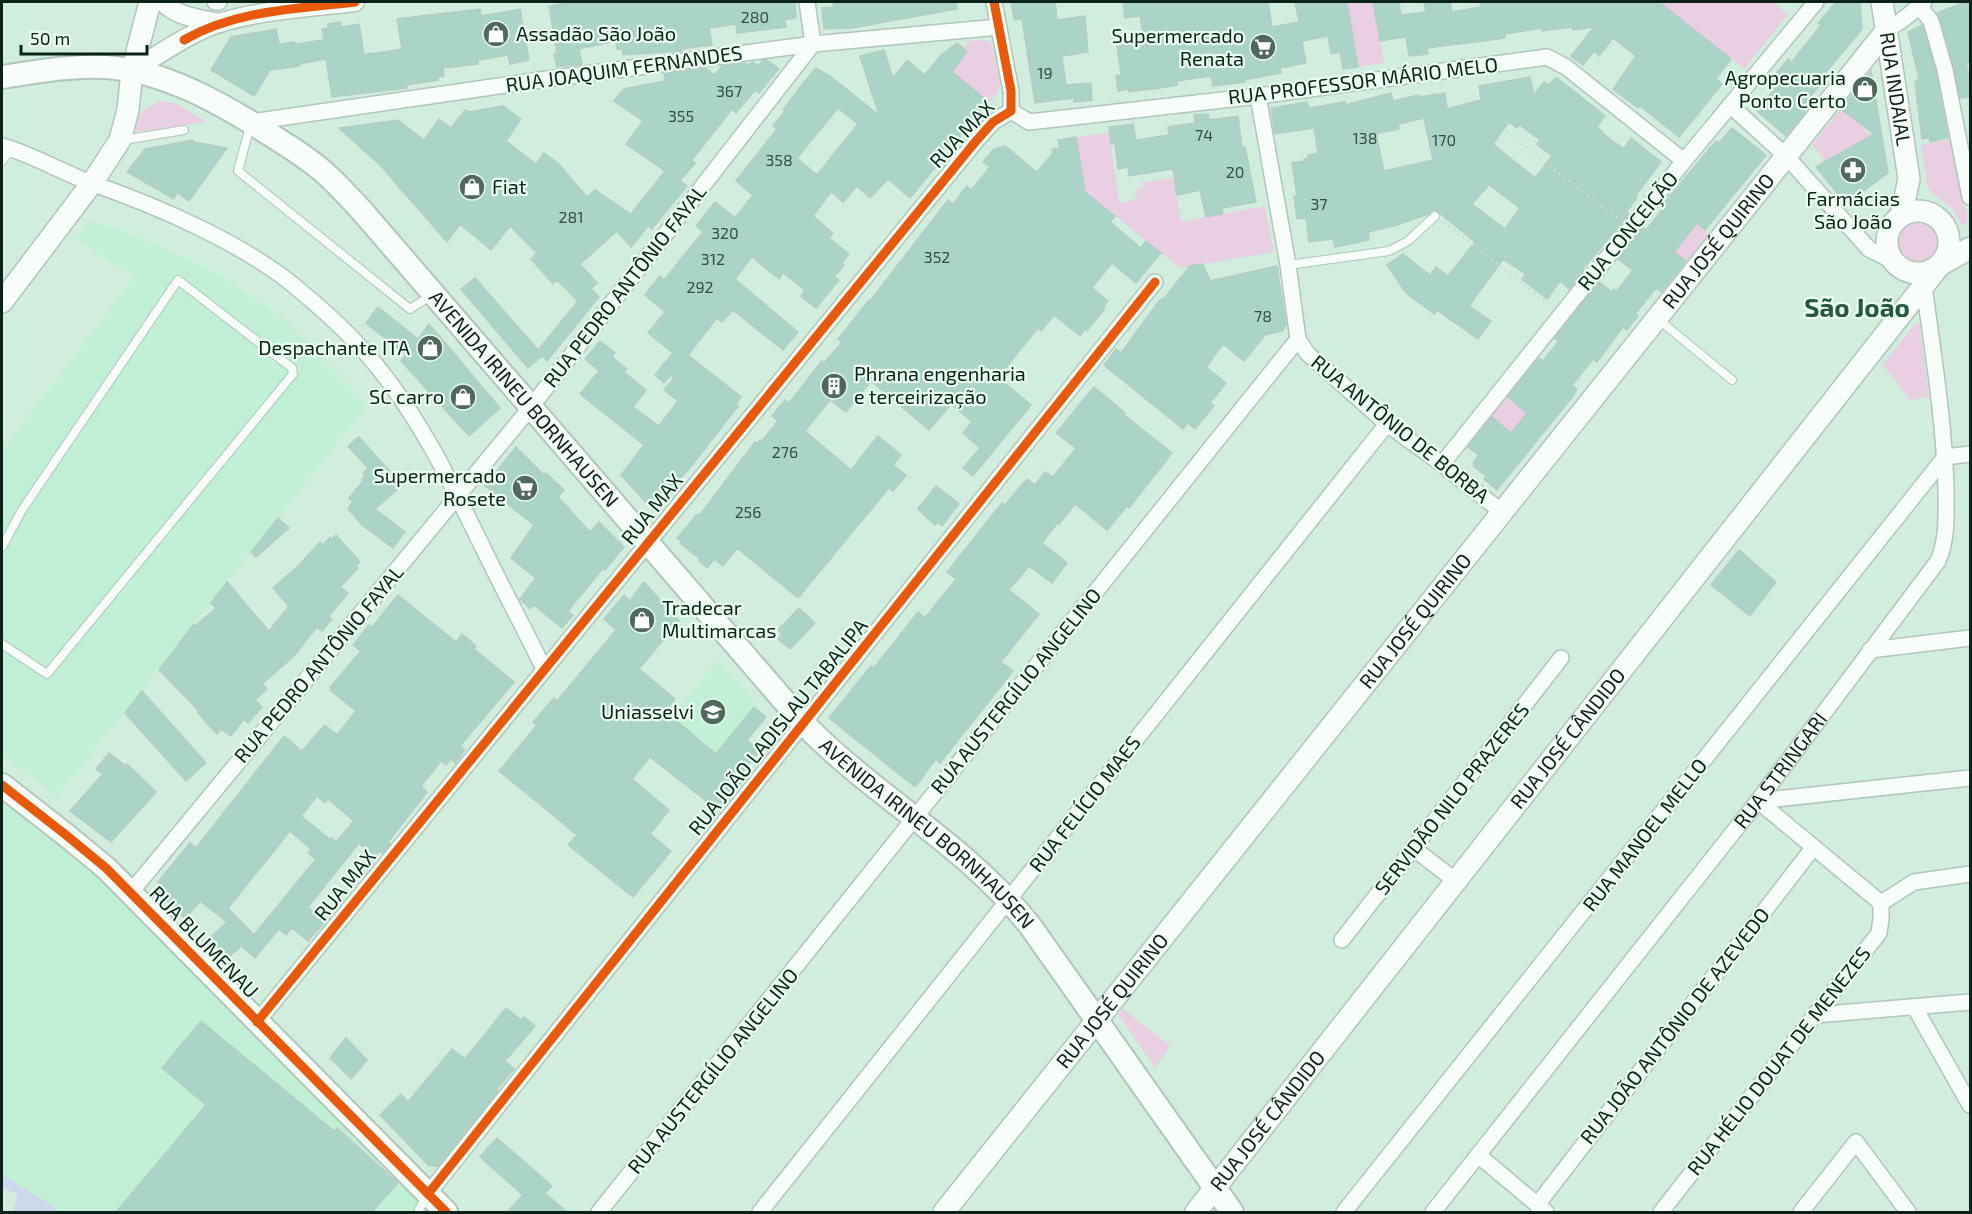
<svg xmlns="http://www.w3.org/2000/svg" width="1972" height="1214" viewBox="0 0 1972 1214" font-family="'Exo 2',sans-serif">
<rect width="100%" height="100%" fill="#d1eddd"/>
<g fill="#c2f0d7">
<polygon points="92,220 163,247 220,275 281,316 368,404 57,797 2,755 2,450 134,278 76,240"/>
<polygon points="718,660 756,704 716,754 672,717"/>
<polygon points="2,800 59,843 124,899 437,1212 58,1212 53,1206 2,1175"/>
</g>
<g fill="#eacee1">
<polygon points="1347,2 1373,2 1384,63 1358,67"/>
<polygon points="1659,2 1772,2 1788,14 1744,69"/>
<polygon points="980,40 991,42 1000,83 999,90 990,102 960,79 943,83 967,52 965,49 969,41"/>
<path d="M160,101l15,2 28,17 1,2 -69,10c4,-19 6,-23 25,-31z"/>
<polygon points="1841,109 1853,118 1855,116 1870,136 1816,167 1824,159 1812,145"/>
<polygon points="1109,133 1119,203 1136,200 1135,190 1143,188 1142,182 1174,178 1181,222 1265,206 1274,252 1180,268 1072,181 1083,179 1076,137"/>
<polygon points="1952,139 1968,221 1962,226 1952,208 1932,193 1928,188 1921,145"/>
<polygon points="1688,216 1709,233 1687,262 1674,252 1695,225"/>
<circle cx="1918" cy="244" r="21"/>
<polygon points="1915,324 1919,324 1920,327 1929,397 1910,400 1883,365"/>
<polygon points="1507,396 1533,417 1520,422 1511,433 1491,417"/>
<polygon points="1123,1009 1170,1046 1155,1068 1119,1015"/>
</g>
<polygon fill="#cdd8ed" points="2,1175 53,1206 58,1212 12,1212 18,1194 2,1188"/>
<g fill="#aad4c8" stroke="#b5cec4" stroke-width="1.5" fill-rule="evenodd">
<polygon points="574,2 795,2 796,18 785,20 786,27 737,33 736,24 709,28 712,45 680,49 683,51 623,55 622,49 617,49 616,41 579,49 582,64 557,67 554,54 557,53 549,6"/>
<polygon points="833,2 956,2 957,9 852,28 824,29 822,8 834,7"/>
<polygon points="1011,2 1055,2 1057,20 1085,16 1088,52 1062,56 1066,85 1091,83 1092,100 1074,102 1074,98 1035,103 1022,19 1014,20"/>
<polygon points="1123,2 1268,2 1272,27 1299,22 1295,2 1347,2 1358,67 1343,69 1340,52 1331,54 1328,36 1302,41 1306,63 1280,68 1281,73 1244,80 1245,82 1213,86 1211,76 1177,81 1177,85 1160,88 1129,92 1128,89 1118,91 1116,76 1121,75 1117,46 1145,42 1140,16 1125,18"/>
<polygon points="1373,2 1399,2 1401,15 1426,12 1424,2 1450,2 1452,12 1481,7 1480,2 1659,2 1731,59 1716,79 1722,84 1679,137 1640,106 1638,108 1613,89 1636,56 1613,38 1599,56 1594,51 1583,65 1571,56 1594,27 1573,30 1572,27 1542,31 1542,28 1505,34 1505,38 1427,48 1428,54 1409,56 1406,37 1380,41"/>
<polygon points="1836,2 1860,2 1862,29 1817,83 1820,85 1801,108 1805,112 1786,136 1757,111 1776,87 1769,82 1788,59 1792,62 1821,25 1818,23"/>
<polygon points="1965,2 1971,2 1971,62 1966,63 1971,84 1971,97 1960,98 1954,67 1940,18 1937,13"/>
<polygon points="480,9 481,16 520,9 529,60 510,64 508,55 478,60 478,64 443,68 444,76 438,77 438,80 406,85 407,88 332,97 326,59 299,64 300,66 270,70 254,96 211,70 231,37 276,29 279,44 294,42 295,44 324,40 322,29 328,28 328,24 340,22 341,27 359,24 364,54 376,53 402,49 397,19"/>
<polygon points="1922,25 1936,72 1948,138 1930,142 1929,138 1922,139 1915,82 1919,79 1908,32"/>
<path d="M957,43l10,8 -15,21 36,29 -29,36 -3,-3 -19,21 5,4 -32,39 -22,-19 -18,19 -13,-12 -14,16 -12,-10 -18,24 20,17 -4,5 20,16 -7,9 2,2 -10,12 5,3 -23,28 -15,-12 4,-6 -22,-17 -4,6 -27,-22 -17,22 63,53 -15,18 -50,-40 -11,12 -5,-4 -29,37 53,42 -5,7 2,2 -45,58 -40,46 -32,-35 23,-30 -64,-51 19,-23 -14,-12 15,-18 15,12 -3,4 15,12 -3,3 22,18 -13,17 26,19 19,-25 -14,-11 10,-12 -3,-3 -7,8 -9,-8 18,-22 -25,-20 17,-21 -20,-17 15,-19 4,4 39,-48 -7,-6 19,-24 20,16 18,-23 -17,-14 41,-52 -4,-3 12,-15 -2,-1 18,-24 15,-18 14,8 49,39 -19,-59 24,-6 9,28 14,-18 18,15 15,-19zM838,108l20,16 -41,51 -20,-17z"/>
<polygon points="763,60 767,60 779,69 759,93 755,90 736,113 732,109 721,123 692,160 695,163 680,181 687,186 652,229 648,226 631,247 617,231 580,264 597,283 591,289 599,297 547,361 542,356 528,368 461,289 475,278 538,350 578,301 557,280 553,284 531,259 537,253 510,226 491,250 460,224 447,242 380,165 339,128 398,120 424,140 439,119 451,128 465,110 469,112 503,106 521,119 506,141 536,164 544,153 558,163 587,197 595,190 631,214 665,171 626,144 643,121 614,101 624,89 665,81 664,73 705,68 715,75 722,66 745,63 748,65 753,62 758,66"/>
<polygon points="1871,71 1888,173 1846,204 1816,167 1874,134 1841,109"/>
<path d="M1530,77l4,18 10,-13 5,3 7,-8 49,39 -8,11 6,5 -1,1 22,16 7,-11 30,24 -25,33 1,1 -2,5 -9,11 3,2 -46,55 1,1 -15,19 -9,-8 -13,18 -25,-20 4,-5 -23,-15 -34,47 22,15 -13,18 -41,-29 -3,4 -28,-21 -19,-28 16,-11 27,21 6,-8 12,9 27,-34 -38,-31 -4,-1 -5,4 -31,11 -29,7 1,8 -34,7 -2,-8 -24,3 -3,-24 -9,1 -3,-23h3l-5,-33 13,-2 -1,-2 4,-1v-3l10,-2 -4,-25 -39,6 -4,-26 36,-6 2,6 36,-6v3l46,-12 2,8 26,-6v2l26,-4 2,16 34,-9 -2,-14zM1424,118l9,42 -49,11 -8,-37 23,-5 -1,-5zM1509,122l8,6 3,-3 20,15 -3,4 15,12 -17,22 -42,-34zM1489,185l31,23 -15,21 -33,-25z"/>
<polygon points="1208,114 1209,120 1238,116 1242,147 1245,147 1256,202 1222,208 1223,214 1206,217 1200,190 1177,195 1173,169 1129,176 1128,167 1118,169 1115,143 1111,144 1109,127 1133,124 1136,140 1169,135 1168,127 1195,123 1194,115"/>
<polygon points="1732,128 1766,155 1705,230 1697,223 1674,252 1686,261 1661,292 1656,288 1635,314 1638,316 1627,330 1623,327 1597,362 1593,359 1572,385 1577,389 1573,396 1497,490 1484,479 1486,476 1473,466 1475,464 1473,463 1479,455 1468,447 1492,417 1511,433 1527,413 1508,397 1539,358 1543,361 1559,341 1555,338 1599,282 1612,292 1614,289 1617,291 1633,270 1618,259 1643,227 1646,230 1666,205 1664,203 1716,141 1719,143"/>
<polygon points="1076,137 1085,192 1115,216 1110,222 1141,248 1146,241 1161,253 1136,283 1112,263 1092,288 1108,301 1103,307 1105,308 1087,331 1085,329 1080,336 1054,315 1041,331 1038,328 1004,370 1009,373 1002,381 1031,405 973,476 963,468 980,448 963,433 972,422 951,404 929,430 871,381 846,412 830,400 805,431 851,470 878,436 901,455 893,465 906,475 893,491 889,488 798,598 737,548 723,566 714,559 707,568 699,561 699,558 681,544 681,541 677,538 697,514 699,516 755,442 757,443 760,440 762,441 778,421 772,416 785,400 789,403 822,361 824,363 842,342 838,339 869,300 870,301 948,200 953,204 967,186 971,190 990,167 983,162 994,149 1005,146 1037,172 1053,153 1052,149 1060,148 1058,140"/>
<polygon points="193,140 194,142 227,148 189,201 177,192 174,199 127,172 145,149"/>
<polygon points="1203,264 1210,281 1277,266 1286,325 1282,331 1265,335 1244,361 1223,344 1206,367 1226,383 1210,403 1214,406 1195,429 1188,423 1183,429 1104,365 1116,349 1121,353 1159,301 1165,297 1190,266"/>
<polygon points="378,307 418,339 429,324 500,408 469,436 401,361 406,355 366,323"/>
<polygon points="1094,387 1125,413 1124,415 1172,453 1129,508 1127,506 1107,530 1075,504 1059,524 1058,522 1042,543 1067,563 1052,583 1029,566 1009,590 1039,614 1001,662 1013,671 940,763 936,759 915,787 829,718 871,666 874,668 918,612 925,618 956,579 947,572 1002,503 1005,505 1027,479 1035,485 1045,472 1053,477 1076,448 1056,433"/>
<polygon points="359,437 402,485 375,509 405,532 393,548 362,525 348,509 353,502 349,498 363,481 362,479 365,476 363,473 368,468 348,446"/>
<polygon points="516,447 544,475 546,473 564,490 558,497 590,532 599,522 624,547 605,570 603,568 568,611 573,615 562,628 534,605 530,609 520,599 536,578 511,558 534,525 485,486"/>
<polygon points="936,486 959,504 942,526 937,522 935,525 918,509"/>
<polygon points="278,518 289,528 256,557 251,552"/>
<polygon points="336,535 360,562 356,566 358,568 340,587 348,593 329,616 332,619 322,631 317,627 294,656 262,684 267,689 255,700 262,707 248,723 244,719 231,736 221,729 217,734 197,712 199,711 159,670 193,625 195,626 216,608 211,603 227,582 269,631 289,606 273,588 299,565 320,542 323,545 330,537 332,539"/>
<polygon points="1739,550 1776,582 1750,616 1711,585"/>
<polygon points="644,582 679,621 639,669 675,699 665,711 716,754 754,707 766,717 747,740 759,751 740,775 745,778 719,811 650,757 632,779 669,810 650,834 671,851 633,897 568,845 577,835 499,771 537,725 533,722 554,698 557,701 616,630 604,619 624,595 630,601"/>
<path d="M398,595l58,47 6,-8 14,12 -2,3 40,33 -54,64 5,4 -10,13 -4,-4 -5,6 -5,-4 -20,25 6,6 -39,50 2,2 -8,9 -3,-2 -4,6 -16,-14 -51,64 17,15 -17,19 -16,-13 -6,7 -7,-6 -24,29 -14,-12 -13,12 -19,-19 18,-17 -27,-21 -15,18 -27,-28v-9l32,-39 6,5 88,-112 18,15 23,-26 12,10 19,-24 -26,-21 2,-2 -2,-1 31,-36 -8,-6 16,-20 3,2zM317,796l8,7 3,-4 26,22 -18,21 -4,-4 -1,2 -30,-24zM290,831l21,18 -3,4 8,6 -62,76 -26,-27z"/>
<polygon points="799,608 815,623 790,649 778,639 782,634 778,630"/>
<polygon points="142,691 206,763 186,781 125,713"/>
<polygon points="109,753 126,766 127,764 156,792 111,842 70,811 103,774 96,769"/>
<polygon points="506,1008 521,1020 524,1017 535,1026 505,1061 514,1069 496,1090 498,1091 438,1166 429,1166 380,1115 401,1094 408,1102 452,1049 465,1059"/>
<polygon points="201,1021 334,1131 337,1128 398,1183 372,1212 116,1212 206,1105 162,1068"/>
<polygon points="346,1038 367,1060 351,1079 330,1058"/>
<polygon points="497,1138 552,1186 545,1193 567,1212 507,1212 523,1195 480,1157"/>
</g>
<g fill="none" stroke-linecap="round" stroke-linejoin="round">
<defs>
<g id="service">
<polyline points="250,126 238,171 410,309 432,295"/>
<polyline points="123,140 184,130"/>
<polyline points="2,161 11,149"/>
<polyline points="1288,265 1389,251 1408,241 1435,216"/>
<polyline points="1659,320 1732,380"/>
<polyline points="2,547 22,510 178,280 292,368 293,374 47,674 2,644"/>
<polyline points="418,1212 427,1195"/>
</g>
<g id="minor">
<polyline points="215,2 219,2"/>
<polyline points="1919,6 1931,21 1945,70 1970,197"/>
<polyline points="1886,31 1905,18 1924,2"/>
<polyline points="1258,96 1288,265 1298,339 1307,353 1387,424 1442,464 1502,512"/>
<polyline points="1730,105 1787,157 1869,249 1893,261"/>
<polyline points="1011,111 1029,122 1258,96 1547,57 1566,67 1684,161"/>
<polyline points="251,122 540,80 813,44 999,27"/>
<path d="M2,146c32,9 61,27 92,38 65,23 151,60 204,105 28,23 55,48 78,76 46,56 77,122 109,187 19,39 40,78 59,117"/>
<polyline points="1442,464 1684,161 1816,2"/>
<polyline points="1870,650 1970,638"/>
<polyline points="1758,801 1970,778"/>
<polyline points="1758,801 1881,903"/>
<polyline points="1413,848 1456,881"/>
<polyline points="131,892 531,407 813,44 807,2"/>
<polyline points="1881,903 1914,882 1970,874"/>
<polyline points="1342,940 1561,658"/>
<polyline points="1915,1008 1970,1105"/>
<polyline points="1815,1015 1970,1002"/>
<polyline points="257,1022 976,141 993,122 1011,111 1011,91 994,2"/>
<polyline points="1478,1155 1546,1212"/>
<polyline points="428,1194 1155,282"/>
<polyline points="1537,1205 1813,848"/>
<polyline points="599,1212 1298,339"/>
<polyline points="760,1212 1387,424"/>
<polyline points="1344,1212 1945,457 1970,454"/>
<path id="s1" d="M1433,1212l325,-411 180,-240c10,-23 8,-48 8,-73 -2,-68 -13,-135 -22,-202"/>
<polyline points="1661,1212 1879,933 1881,919 1881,903"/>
<polyline points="1801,1212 1856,1142 1908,1212"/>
</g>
<g id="tertiary">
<path d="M163,2c14,15 37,17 57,21"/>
<path d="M132,71c28,-17 58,-39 90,-49 42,-12 89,-15 133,-20"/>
</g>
<g id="secondary">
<path id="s2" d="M1882,2l27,177 -8,37"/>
<circle cx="1918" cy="242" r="31"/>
<polyline points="1942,264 1970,248"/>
<polyline points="2,302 92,183 120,140 128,110 132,71 150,2"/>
<path id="s3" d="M944,1212l942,-1181"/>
<path id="s4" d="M1196,1212l743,-946"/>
</g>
<g id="primary">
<path id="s5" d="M2,77c34,-5 69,-12 104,-10 58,4 113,35 160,65 21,13 42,26 60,42 13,12 24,24 36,37l442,513c71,73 164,122 227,203l201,285"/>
<polyline points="2,785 66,835 106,868 446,1212"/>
</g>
</defs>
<use href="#service" stroke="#b0c6ba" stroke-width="10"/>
<use href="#minor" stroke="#b0c6ba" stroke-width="18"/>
<use href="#tertiary" stroke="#b0c6ba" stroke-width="21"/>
<use href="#secondary" stroke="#b0c6ba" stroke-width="24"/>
<use href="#primary" stroke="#b0c6ba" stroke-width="26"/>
<g stroke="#d1d9d4" stroke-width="3" stroke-dasharray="1.5 4.5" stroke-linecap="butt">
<path d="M158,104l10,1 11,7 2,8 -40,5c2,-12 5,-17 17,-21z"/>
<polyline points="1507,132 1619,220"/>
<polyline points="1444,222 1550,305"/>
</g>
<use href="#service" stroke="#f8fcfa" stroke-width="8"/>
<use href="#minor" stroke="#f8fcfa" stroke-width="15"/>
<use href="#tertiary" stroke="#f8fcfa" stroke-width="18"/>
<use href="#secondary" stroke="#f8fcfa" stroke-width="21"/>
<use href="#primary" stroke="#f8fcfa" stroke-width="22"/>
<defs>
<g id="cycleway">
<path d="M184,40c52,-30 113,-31 171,-38"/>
<polyline points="2,785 66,835 106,868 446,1212"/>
<polyline points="257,1022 976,141 993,122 1011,111 1011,91 994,2"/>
<polyline points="428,1194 1155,282"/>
</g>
</defs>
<use href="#cycleway" stroke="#eafef2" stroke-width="13"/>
<use href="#cycleway" stroke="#e8590c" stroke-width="9"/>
</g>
<defs>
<symbol id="shop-disc" viewBox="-11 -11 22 22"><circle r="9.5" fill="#51685c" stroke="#eafef2"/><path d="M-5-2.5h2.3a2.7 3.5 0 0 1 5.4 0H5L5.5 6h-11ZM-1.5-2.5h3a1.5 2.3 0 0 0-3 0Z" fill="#fff"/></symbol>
<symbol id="supermarket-disc" viewBox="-11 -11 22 22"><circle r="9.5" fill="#51685c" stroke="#eafef2"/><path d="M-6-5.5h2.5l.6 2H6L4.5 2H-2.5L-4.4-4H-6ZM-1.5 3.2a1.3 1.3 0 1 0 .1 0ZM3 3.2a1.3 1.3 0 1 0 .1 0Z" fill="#fff"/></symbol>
<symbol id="pharmacy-disc" viewBox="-11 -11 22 22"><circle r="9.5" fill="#51685c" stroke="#eafef2"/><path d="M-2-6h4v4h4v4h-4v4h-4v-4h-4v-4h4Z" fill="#fff"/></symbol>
<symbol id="building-disc" viewBox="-11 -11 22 22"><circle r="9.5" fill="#51685c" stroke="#eafef2"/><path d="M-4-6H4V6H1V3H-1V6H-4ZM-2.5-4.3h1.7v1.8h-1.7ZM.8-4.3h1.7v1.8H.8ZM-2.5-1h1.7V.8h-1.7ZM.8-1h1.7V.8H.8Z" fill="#fff"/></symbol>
<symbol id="university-disc" viewBox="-11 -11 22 22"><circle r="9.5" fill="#51685c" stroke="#eafef2"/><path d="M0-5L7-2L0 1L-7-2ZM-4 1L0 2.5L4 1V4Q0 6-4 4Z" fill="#fff"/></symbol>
</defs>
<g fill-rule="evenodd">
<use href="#shop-disc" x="481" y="19" width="30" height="30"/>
<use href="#supermarket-disc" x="1248" y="32" width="30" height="30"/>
<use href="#shop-disc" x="1850" y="74" width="30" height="30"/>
<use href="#pharmacy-disc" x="1838" y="155" width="30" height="30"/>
<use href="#shop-disc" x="457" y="172" width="30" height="30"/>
<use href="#shop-disc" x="415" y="333" width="30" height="30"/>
<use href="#building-disc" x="819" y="371" width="30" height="30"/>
<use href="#shop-disc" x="448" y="382" width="30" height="30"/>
<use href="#supermarket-disc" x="510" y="473" width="30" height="30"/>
<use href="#shop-disc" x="627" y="605" width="30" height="30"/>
<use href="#university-disc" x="698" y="697" width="30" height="30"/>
</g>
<g text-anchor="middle" stroke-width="4.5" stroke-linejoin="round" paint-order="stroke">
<g font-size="16" fill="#344e43">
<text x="755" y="23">280</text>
<text x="1045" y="79">19</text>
<text x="729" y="97">367</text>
<text x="681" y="122">355</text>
<text x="1204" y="141">74</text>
<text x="1365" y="144">138</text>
<text x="1444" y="146">170</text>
<text x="779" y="166">358</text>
<text x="1235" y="178">20</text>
<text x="1319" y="210">37</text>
<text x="571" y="223">281</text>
<text x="725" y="239">320</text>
<text x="937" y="263">352</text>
<text x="713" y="265">312</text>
<text x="700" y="293">292</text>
<text x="1263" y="322">78</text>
<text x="785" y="458">276</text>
<text x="748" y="518">256</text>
</g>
<g font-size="20" fill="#0c2117" stroke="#eafef2" text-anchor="end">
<text x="516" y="41" text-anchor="start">Assadão São João</text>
<text x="1244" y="43">Supermercado<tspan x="1244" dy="23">Renata</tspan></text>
<text x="1846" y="85">Agropecuaria<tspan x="1846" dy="23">Ponto Certo</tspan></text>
<text x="492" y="194" text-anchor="start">Fiat</text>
<text x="1853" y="206" text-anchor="middle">Farmácias<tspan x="1853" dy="23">São João</tspan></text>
<text x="410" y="355">Despachante ITA</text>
<text x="854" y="381" text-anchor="start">Phrana engenharia<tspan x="854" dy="23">e terceirização</tspan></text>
<text x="444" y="404">SC carro</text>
<text x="506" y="483">Supermercado<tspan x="506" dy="23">Rosete</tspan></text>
<text x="662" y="615" text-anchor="start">Tradecar<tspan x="662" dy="23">Multimarcas</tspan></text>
<text x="694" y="719">Uniasselvi</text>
</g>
<g font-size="20" fill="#0c2117" stroke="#eafef2">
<text transform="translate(624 69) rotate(-8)" y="7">RUA JOAQUIM FERNANDES</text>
<text transform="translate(1363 81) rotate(-7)" y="7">RUA PROFESSOR MÁRIO MELO</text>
<text dy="7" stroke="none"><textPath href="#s2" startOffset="88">RUA INDAIAL</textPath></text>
<text transform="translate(962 134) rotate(-47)" y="7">RUA MAX</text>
<text transform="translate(1628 231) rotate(-51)" y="7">RUA CONCEIÇÃO</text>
<text dy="7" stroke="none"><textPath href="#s3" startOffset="1242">RUA JOSÉ QUIRINO</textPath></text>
<text transform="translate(625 286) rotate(-52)" y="7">RUA PEDRO ANTÔNIO FAYAL</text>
<text dy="7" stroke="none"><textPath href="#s5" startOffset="652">AVENIDA IRINEU BORNHAUSEN</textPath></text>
<text transform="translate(1400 429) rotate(39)" y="7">RUA ANTÔNIO DE BORBA</text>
<text transform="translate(652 509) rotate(-51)" y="7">RUA MAX</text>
<text dy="7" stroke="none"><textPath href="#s3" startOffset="756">RUA JOSÉ QUIRINO</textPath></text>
<text transform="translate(319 664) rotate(-50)" y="7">RUA PEDRO ANTÔNIO FAYAL</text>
<text transform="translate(1016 691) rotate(-51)" y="7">RUA AUSTERGÍLIO ANGELINO</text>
<text transform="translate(778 727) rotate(-51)" y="7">RUA JOÃO LADISLAU TABALIPA</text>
<text dy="7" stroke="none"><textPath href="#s4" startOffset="602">RUA JOSÉ CÂNDIDO</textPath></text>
<text dy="7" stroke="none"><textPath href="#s1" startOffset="562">RUA STRINGARI</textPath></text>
<text transform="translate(1452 799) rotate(-52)" y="7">SERVIDÃO NILO PRAZERES</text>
<text transform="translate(1085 804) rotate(-52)" y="7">RUA FELÍCIO MAES</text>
<text dy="7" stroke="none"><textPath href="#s5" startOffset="1246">AVENIDA IRINEU BORNHAUSEN</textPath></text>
<text transform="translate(1645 835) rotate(-52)" y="7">RUA MANOEL MELLO</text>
<text transform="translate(345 885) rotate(-51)" y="7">RUA MAX</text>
<text transform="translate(204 942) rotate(46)" y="7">RUA BLUMENAU</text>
<text dy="7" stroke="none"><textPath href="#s3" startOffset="270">RUA JOSÉ QUIRINO</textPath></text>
<text transform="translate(1675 1026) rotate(-52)" y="7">RUA JOÃO ANTÔNIO DE AZEVEDO</text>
<text transform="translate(1779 1061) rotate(-52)" y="7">RUA HÉLIO DOUAT DE MENEZES</text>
<text transform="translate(713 1071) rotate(-51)" y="7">RUA AUSTERGÍLIO ANGELINO</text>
<text dy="7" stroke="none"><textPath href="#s4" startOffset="116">RUA JOSÉ CÂNDIDO</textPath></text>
</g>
<g font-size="26" font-weight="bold" fill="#265740" stroke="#eafef2">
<text x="1857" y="317">São João</text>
</g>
</g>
<rect width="1972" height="1214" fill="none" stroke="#0c2117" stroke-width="6"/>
<path d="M21 45v9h126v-9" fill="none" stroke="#0c2117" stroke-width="3"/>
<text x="30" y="45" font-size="18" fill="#0c2117" stroke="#eafef2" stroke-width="4.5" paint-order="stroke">50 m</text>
</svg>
